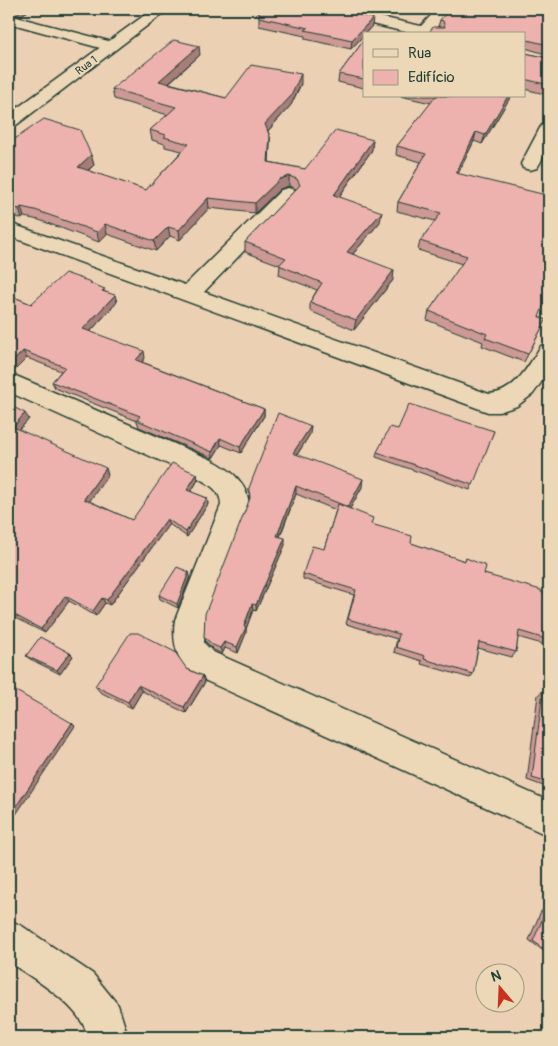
<svg xmlns="http://www.w3.org/2000/svg" width="558" height="1046" viewBox="0 0 558 1046" font-family="Pangolin,sans-serif">
<rect width="100%" height="100%" fill="#ecd0b4"/>
<filter id="ink" filterUnits="userSpaceOnUse"><feTurbulence type="fractalNoise" baseFrequency=".02" numOctaves="2"/><feDisplacementMap in="SourceGraphic" scale="10" xChannelSelector="R" yChannelSelector="G"/><feConvolveMatrix kernelMatrix="1 2 1 2 8 2 1 2 1" color-interpolation-filters="sRGB"/></filter>
<g filter="url(#ink)">
<g fill="none" stroke-linecap="round" stroke-linejoin="round">
<defs>
<g id="minor">
<polygon points="319,9 344,9 421,26 437,9 452,9 435,29 440,31 442,34 414,34 321,12"/>
<polygon points="9,15 116,43 119,46 116,49 111,51 9,23"/>
<path d="M549,123c1,18 -2,29 -12,45l-7,2 -7,-2 -2,-4 19,-36 3,-4z"/>
<path d="M288,188l7,2 3,4 -3,4 -91,94 285,102c26,-1 39,-28 52,-48l8,-2v27l-16,23 -16,12 -18,6h-11l-479,-176v-13l176,62 96,-95z"/>
<path d="M9,373l203,87c19,10 35,22 37,45l-44,115 -1,23 9,9 336,149v35l-358,-162c-15,-15 -19,-33 -16,-54l46,-115c0,-16 -14,-22 -27,-29l-185,-84z"/>
<path d="M9,920l13,6 71,48 25,31 10,32h-40c-7,-32 -53,-57 -79,-75z"/>
</g>
<polygon id="tertiary" points="153,9 169,9 15,126 9,127 9,114"/>
</defs>
<use href="#minor" stroke="#1f3d34" stroke-width="3"/>
<use href="#tertiary" stroke="#1f3d34" stroke-width="3"/>
<use href="#minor" fill="#ecd8b6" fill-rule="evenodd"/>
<use href="#tertiary" fill="#ecd8b6" fill-rule="evenodd"/>
</g>
<g fill="#cc9995" stroke="#1f3d34">
<polygon points="9,9 31,9 20,16 9,14"/>
<polygon points="259,9 372,26 351,49 305,39 305,36 259,26"/>
<polygon points="351,9 388,9 382,15"/>
<polygon points="549,9 549,55 525,48 525,53 549,58 549,95 524,89 524,34 438,27 440,20"/>
<polygon points="364,40 364,88 338,82 339,74"/>
<polygon points="200,55 169,83 226,98 301,84 291,105 268,131 270,137 269,162 305,169 372,150 339,197 380,222 353,254 393,280 354,330 310,311 310,302 317,290 279,275 280,265 245,252 245,242 296,189 289,186 280,189 255,213 209,208 180,240 170,236 156,251 107,234 99,242 39,220 24,217 22,219 9,214 9,143 91,155 94,165 88,171 146,190 182,151 165,147 165,144 152,140 150,130 168,115 114,99 112,89"/>
<polygon points="400,96 511,96 482,144 474,141 458,173 539,317 546,320 524,362 482,346 483,342 427,320 429,311 462,264 418,250 420,241 435,221 397,211 398,202 421,162 396,155 397,146 431,103"/>
<polygon points="91,282 91,284 106,292 117,302 90,332 145,358 142,362 264,409 264,416 241,453 221,445 213,458 139,427 137,421 55,388 52,382 61,371 27,358 13,372 9,372 9,295 31,304"/>
<polygon points="9,405 29,419 19,430 108,475 89,501 132,520 197,474 198,480 191,492 207,498 208,504 187,537 169,524 110,605 105,603 96,616 69,601 45,633 9,615"/>
<polygon points="398,429 494,431 470,490 376,457 377,452"/>
<polygon points="310,434 297,455 362,487 350,509 372,524 411,543 464,561 466,558 484,574 549,595 549,646 518,637 516,652 512,657 478,648 473,674 470,678 421,664 422,661 394,652 397,639 346,624 354,595 303,579 303,574 324,549 336,510 296,494 280,537 285,545 256,611 253,610 246,629 246,633 238,653 225,648 222,654 214,650 206,642 204,637 250,499 249,488"/>
<polygon points="190,577 178,608 160,599 159,595"/>
<polygon points="70,653 73,656 60,674 30,659 26,656"/>
<polygon points="187,669 203,676 205,682 186,713 142,691 132,708 100,692 95,686"/>
<polygon points="543,691 549,692 549,788 527,780 538,695"/>
<polygon points="541,911 546,911 549,913 549,955 529,940"/>
</g>
<g fill="#a67d79" stroke="#1f3d34">
<polygon points="17,9 31,9 20,16"/>
<polygon points="383,9 388,9 382,15"/>
<polygon points="373,18 372,26 364,34 364,35 351,49 352,40"/>
<polygon points="11,22 13,30 9,33 9,23"/>
<polygon points="199,46 200,55 160,90 159,81"/>
<polygon points="301,74 301,84 291,105 265,134 265,124"/>
<polygon points="508,96 511,96 482,144 485,135"/>
<polygon points="476,132 474,141 454,182 456,173"/>
<polygon points="270,137 270,147 268,172 268,162"/>
<polygon points="373,140 372,150 333,205 334,195"/>
<polygon points="91,155 94,165 80,177 78,167"/>
<polygon points="289,176 289,186 280,189 255,213 255,203 280,179"/>
<polygon points="208,198 209,208 180,240 179,230"/>
<polygon points="21,207 24,217 22,219 19,209"/>
<polygon points="382,212 380,222 346,262 347,252"/>
<polygon points="105,224 107,234 99,242 97,232"/>
<polygon points="168,227 170,236 156,251 154,241"/>
<polygon points="394,270 393,280 354,330 356,320"/>
<polygon points="115,295 117,302 86,336 83,329"/>
<polygon points="23,351 27,358 13,372 9,366"/>
<polygon points="144,351 145,358 138,367 136,360"/>
<polygon points="264,409 264,416 241,453 240,447"/>
<polygon points="25,413 29,419 16,433 13,427"/>
<polygon points="311,426 310,434 293,461 293,453"/>
<polygon points="220,438 221,445 213,458 212,452"/>
<polygon points="106,468 108,475 87,505 84,499"/>
<polygon points="197,474 198,480 188,496 187,490"/>
<polygon points="363,479 362,487 347,514 348,507"/>
<polygon points="296,486 296,494 277,543 277,536"/>
<polygon points="207,498 208,504 187,537 186,532"/>
<polygon points="167,519 169,524 110,605 107,600"/>
<polygon points="285,538 285,545 256,611 256,605"/>
<polygon points="189,572 190,577 178,608 177,604"/>
<polygon points="65,596 69,601 45,633 41,629"/>
<polygon points="102,598 105,603 96,616 93,611"/>
<polygon points="252,604 253,610 246,629 246,633 238,653 237,647"/>
<polygon points="224,642 225,648 222,654 220,648"/>
<polygon points="70,653 73,656 60,674 57,670"/>
<polygon points="203,676 205,682 186,713 184,707"/>
<polygon points="138,685 142,691 132,708 128,702"/>
<polygon points="72,723 75,726 9,825 9,817"/>
</g>
<g fill="#edb2ad" stroke="#1f3d34">
<polygon points="259,9 335,9 373,18 352,40 305,30 308,28 259,17"/>
<polygon points="449,9 549,9 549,45 527,40 525,41 525,53 549,58 549,85 524,79 524,34 428,34 433,27 445,27 443,21 440,20"/>
<polygon points="174,40 199,46 159,81 226,98 251,65 301,74 291,96 265,124 270,137 268,162 305,169 336,130 373,140 334,195 382,212 347,252 394,270 356,320 310,302 322,283 279,265 286,258 245,242 300,185 297,179 289,176 280,179 255,203 208,198 179,230 168,227 154,241 105,224 97,232 35,210 21,207 19,209 9,206 9,143 44,119 80,130 91,155 78,167 146,190 189,144 164,137 166,135 150,130 176,107 112,89"/>
<polygon points="364,40 364,79 339,74"/>
<polygon points="436,96 508,96 485,135 476,132 456,173 542,194 549,180 549,292 539,317 546,320 528,354 485,338 487,334 429,311 467,256 420,241 441,213 398,202 426,154 397,146"/>
<polygon points="65,273 91,282 90,283 105,289 102,291 115,295 83,329 144,351 136,360 264,409 240,447 220,438 212,452 137,420 140,416 52,382 65,367 23,351 9,366 9,295 31,304"/>
<polygon points="409,404 494,431 473,485 377,452 390,427 398,429"/>
<polygon points="9,405 25,413 13,427 106,468 84,499 132,520 172,463 197,474 187,490 207,498 186,532 167,519 107,600 102,598 93,611 65,596 41,629 9,612"/>
<polygon points="278,413 311,426 293,453 363,479 348,507 296,486 277,536 285,538 256,605 252,604 244,626 246,627 237,647 224,642 220,648 213,645 204,637 205,614 250,498 249,488"/>
<polygon points="338,504 373,518 371,524 412,536 411,543 465,561 466,558 486,566 484,574 541,590 541,592 549,595 549,640 519,631 516,652 479,642 473,674 424,659 425,656 396,647 399,634 348,619 356,590 303,574 312,546 324,549"/>
<polygon points="177,567 189,572 177,604 159,595"/>
<polygon points="130,633 138,633 175,652 187,669 203,676 184,707 138,685 128,702 95,686"/>
<polygon points="40,637 70,653 57,670 26,656"/>
<polygon points="9,687 72,723 9,817"/>
<polygon points="543,691 549,692 549,783 532,778"/>
<polygon points="546,911 549,913 549,953 533,941"/>
</g>
</g>
<g text-anchor="middle" stroke-width="4" stroke-linejoin="round" paint-order="stroke">
<g font-size="11" fill="#1f3d34" stroke="#ecd8b6">
<text transform="translate(86 65) rotate(-36)" y="4">Rua 1</text>
</g>
</g>
<rect width="558" height="1046" fill="none" stroke="#ecd8b6" stroke-width="30"/>
<rect x="15" y="15" width="528" height="1016" fill="none" stroke="#1f3d34" stroke-width="2" filter="url(#ink)"/>
<rect x="363" y="32" width="162" height="65" fill="#ecd8b6" stroke="#9a9a82"/>
<rect x="373" y="49" width="25" height="8" fill="#ecd8b6" stroke="#9a9a82"/>
<text x="408" y="58" font-size="15" fill="#1f3d34">Rua</text>
<rect x="373" y="70" width="25" height="15" fill="#edb2ad" stroke="#9a9a82"/>
<text x="408" y="82" font-size="15" fill="#1f3d34">Edifício</text>
<g transform="translate(500 988) rotate(341)"><circle r="24" fill="#ecd8b6" stroke="#9a9a82"/>
<path d="M0-4L9 19L0 12L-9 19Z" fill="#c8321e"/>
<text y="-8" font-size="14" font-weight="bold" text-anchor="middle" fill="#1f3d34">N</text>
</g>
</svg>
